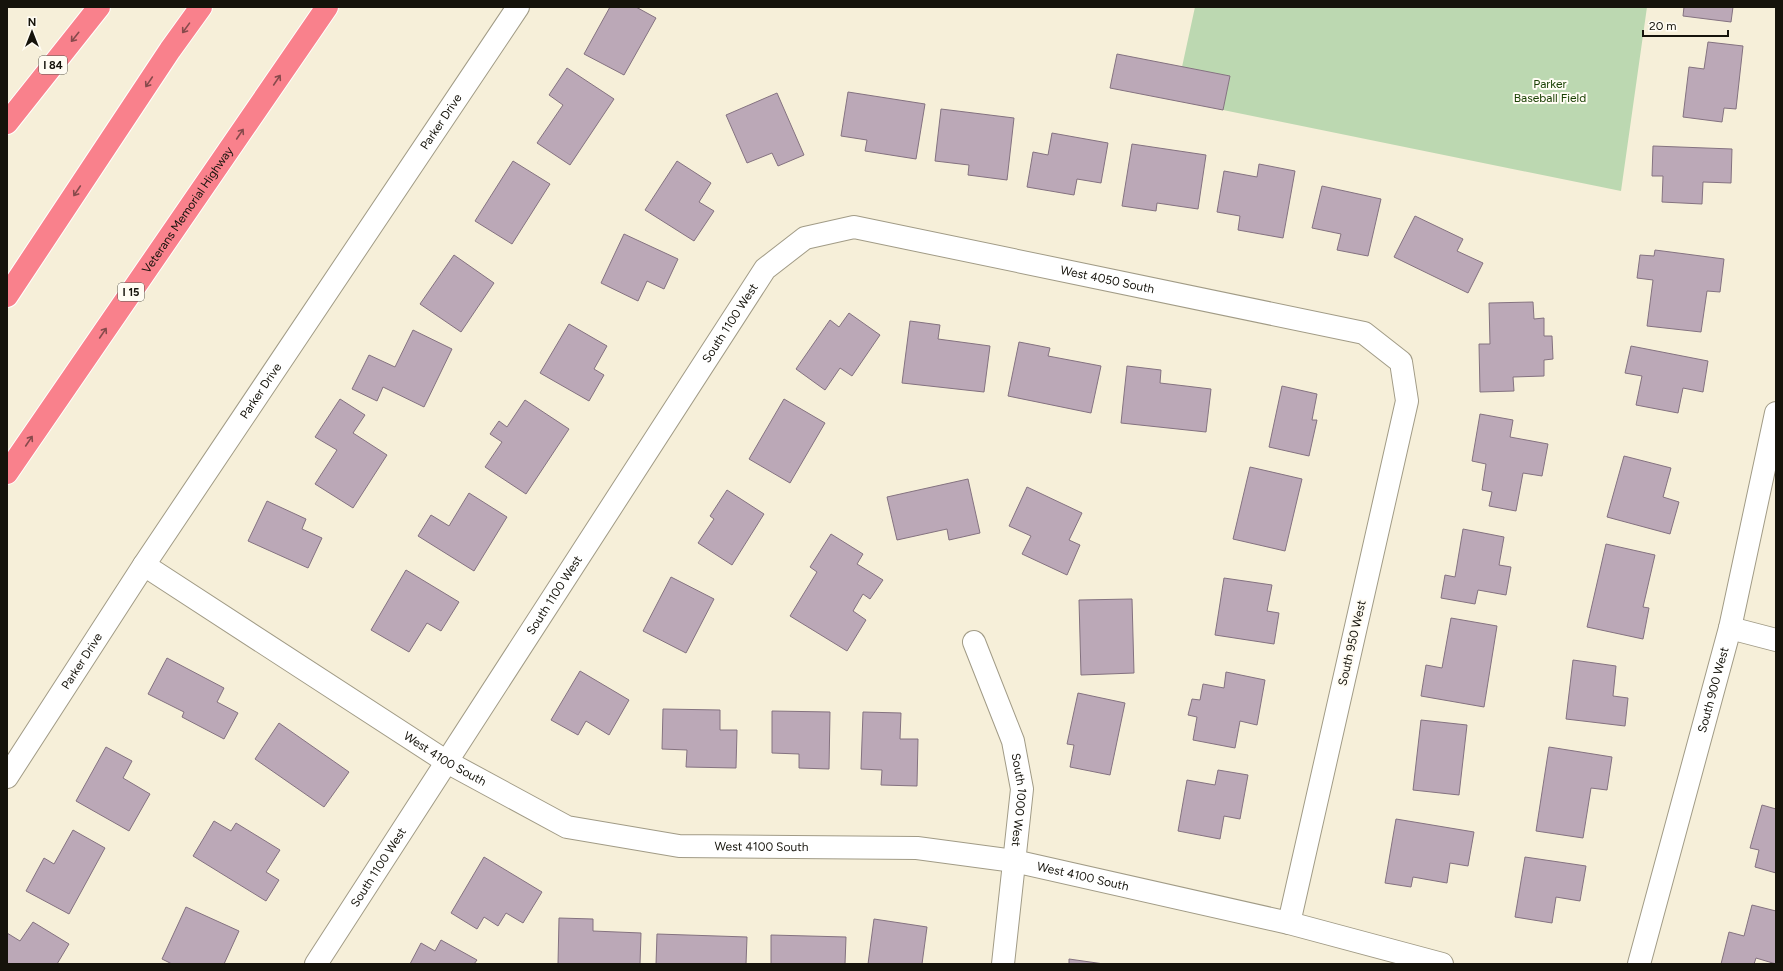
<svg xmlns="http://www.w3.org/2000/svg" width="1783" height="971" viewBox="0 0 1783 971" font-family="Figtree,sans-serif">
<rect width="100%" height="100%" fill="#f6efd9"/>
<polygon fill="#bcd8b1" points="1195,7 1647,7 1621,191 1223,110 1230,76 1182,67"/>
<g fill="#bba8b7" stroke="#847280">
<polygon points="610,7 636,7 656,18 624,75 584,54"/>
<polygon points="1684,7 1733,7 1731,22 1683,16"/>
<polygon points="1708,42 1743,46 1736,109 1724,108 1722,122 1683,117 1689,67 1704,69"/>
<polygon points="1117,54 1230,76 1223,110 1110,88"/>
<polygon points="567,68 614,99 570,165 537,143 563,105 549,95"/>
<polygon points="848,92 925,104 916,159 865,151 867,140 841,136"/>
<polygon points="777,93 804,155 778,166 772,153 747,163 726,115"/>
<polygon points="941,109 1014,118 1007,180 968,175 969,165 935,161"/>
<polygon points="1052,133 1108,143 1101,183 1077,179 1074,195 1027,187 1033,152 1048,155"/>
<polygon points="1132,144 1206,155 1198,209 1157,203 1156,211 1122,206"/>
<polygon points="1653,146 1732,149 1731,183 1703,182 1702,204 1662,202 1663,176 1652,176"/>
<polygon points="513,161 550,184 512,244 475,221"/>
<polygon points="677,161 711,183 699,202 714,211 694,241 645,210"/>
<polygon points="1259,164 1295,171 1283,238 1238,230 1240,216 1217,212 1224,171 1257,177"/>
<polygon points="1322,186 1381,199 1368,256 1337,250 1341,234 1312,228"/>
<polygon points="1415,216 1463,239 1457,251 1483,263 1468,293 1394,257"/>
<polygon points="624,234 678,259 664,289 647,281 638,301 601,283"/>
<polygon points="1655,250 1724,259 1720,292 1707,291 1701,332 1647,326 1653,280 1637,278 1640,255 1654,256"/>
<polygon points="454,255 494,283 461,332 420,304"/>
<polygon points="1533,302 1534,319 1544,318 1544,336 1552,336 1553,359 1544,360 1544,376 1513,377 1514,391 1480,392 1479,344 1490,344 1489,303"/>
<polygon points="849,313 880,335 852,376 840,368 825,390 796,369 830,320 839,327"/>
<polygon points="910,321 940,325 938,339 990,346 984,392 902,383"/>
<polygon points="569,324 607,346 594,369 604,375 589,401 540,373"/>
<polygon points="413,330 452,349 424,407 383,387 377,401 352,389 369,355 395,367"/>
<polygon points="1019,342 1050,348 1048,356 1101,366 1091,413 1008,396"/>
<polygon points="1631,346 1708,361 1703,392 1683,388 1678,413 1636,405 1642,376 1625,373"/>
<polygon points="1127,366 1161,370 1160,383 1211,389 1206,432 1121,423"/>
<polygon points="1282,386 1317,394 1312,420 1317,420 1309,456 1269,447"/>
<polygon points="340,399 365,415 353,433 387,455 353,508 315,484 337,450 315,437"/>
<polygon points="784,399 825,423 790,483 749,459"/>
<polygon points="525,400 569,429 526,494 485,467 502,442 490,434 499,421 507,427"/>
<polygon points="1480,414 1513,420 1510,437 1548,444 1542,476 1523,473 1516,511 1489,506 1492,492 1482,490 1486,464 1472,461"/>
<polygon points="1624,456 1671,468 1663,497 1679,502 1670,534 1607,517"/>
<polygon points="1250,467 1302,479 1285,551 1233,539"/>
<polygon points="968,479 980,533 949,540 947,529 897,540 887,497"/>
<polygon points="1027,487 1082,513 1069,540 1080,545 1067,575 1022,554 1031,536 1009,526"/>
<polygon points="727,490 764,514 732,565 698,543 714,519 710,516"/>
<polygon points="469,493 507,517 474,571 418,536 431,515 449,526"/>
<polygon points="267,501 306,519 302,529 322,538 308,568 248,541"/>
<polygon points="1463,529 1504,537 1499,565 1511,567 1506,595 1478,590 1475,604 1441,598 1445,575 1455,577"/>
<polygon points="831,534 863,554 857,564 883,580 870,599 863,594 853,611 866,620 847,651 790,616 817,572 810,567"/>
<polygon points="1606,544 1655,555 1643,607 1649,608 1643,639 1587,627"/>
<polygon points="406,570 459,602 441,631 427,623 409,652 371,630"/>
<polygon points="671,577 714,599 686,653 643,631"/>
<polygon points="1224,578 1272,585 1267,611 1279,613 1274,644 1215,635"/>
<polygon points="1132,599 1134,673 1081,675 1079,600"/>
<polygon points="1451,618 1497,626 1484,707 1421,696 1426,665 1442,668"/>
<polygon points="167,658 224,688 217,702 238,713 224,739 182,717 184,712 148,694"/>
<polygon points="1573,660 1616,666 1613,696 1628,698 1625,726 1566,719"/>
<polygon points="580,671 629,700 609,735 586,721 578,735 551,720"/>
<polygon points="1226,672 1265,680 1257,725 1240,721 1235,748 1193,740 1197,717 1188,715 1192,699 1200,700 1203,684 1224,688"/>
<polygon points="1078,693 1125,703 1110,775 1070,767 1074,745 1067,744"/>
<polygon points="663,709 720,710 720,730 737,730 736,768 686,767 687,750 662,749"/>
<polygon points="772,711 830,712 829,769 799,768 799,754 772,753"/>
<polygon points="863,712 901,713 900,739 918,739 917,786 881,785 882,770 861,769"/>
<polygon points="1421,720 1467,725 1459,795 1413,790"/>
<polygon points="279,723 349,772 324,807 255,759"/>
<polygon points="106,747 132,761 123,778 150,794 129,831 76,801"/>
<polygon points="1549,747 1612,757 1607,790 1591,788 1583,838 1536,831"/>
<polygon points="1218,770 1248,775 1240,819 1224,816 1220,839 1178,831 1187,780 1215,785"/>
<polygon points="1762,805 1776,809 1776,873 1755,867 1759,850 1750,848"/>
<polygon points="1396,819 1474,832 1468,866 1450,863 1447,883 1413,877 1411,887 1385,883"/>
<polygon points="214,821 231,831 236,823 280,850 266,872 279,880 266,901 193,856"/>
<polygon points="73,830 105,848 69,914 26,891 44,858 54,864"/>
<polygon points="484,857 542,892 523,923 506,913 498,926 484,917 477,929 451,913"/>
<polygon points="1525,857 1586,866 1580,901 1556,897 1552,923 1515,917"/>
<polygon points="1752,905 1776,911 1776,964 1756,958 1754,964 1721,964 1729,932 1744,936"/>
<polygon points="186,907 239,931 224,964 172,964 162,959"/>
<polygon points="559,918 593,919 593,931 641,933 640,964 558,964"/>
<polygon points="874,919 927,927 922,964 868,964"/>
<polygon points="33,922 69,944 57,964 7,964 7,933 20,941"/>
<polygon points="657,934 747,937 746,964 656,964"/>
<polygon points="771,935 846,937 845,964 771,964"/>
<polygon points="441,940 477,960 474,964 410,964 421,943 435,951"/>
<polygon points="1069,959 1104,964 1069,964"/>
</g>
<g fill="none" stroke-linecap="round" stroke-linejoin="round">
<defs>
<g id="minor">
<path id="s1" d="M144,565l303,197 120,65 112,19 238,2 97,13 275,62 153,41"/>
<polyline points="1730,628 1776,640"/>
<path id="s2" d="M974,642l39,99 9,48 -19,175"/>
<path id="s3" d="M316,964l449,-695 40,-31 49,-11 510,106 37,29 6,39 -118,522"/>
<path id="s4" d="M1639,964l91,-336 46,-215"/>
</g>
<g id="tertiary">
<path id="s5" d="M7,777l137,-212 374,-558"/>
</g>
<g id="motorway">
<polyline points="7,123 99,7"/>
<polyline points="7,296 170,50 201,7"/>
<path id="s6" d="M7,473l320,-466"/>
</g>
</defs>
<use href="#minor" stroke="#a19b86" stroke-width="24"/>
<use href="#tertiary" stroke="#a19b86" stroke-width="24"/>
<use href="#motorway" stroke="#fff" stroke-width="24"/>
<use href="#minor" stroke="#fff" stroke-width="22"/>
<use href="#tertiary" stroke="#fff" stroke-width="22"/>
<use href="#motorway" stroke="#f9818c" stroke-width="22"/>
</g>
<defs><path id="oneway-shaft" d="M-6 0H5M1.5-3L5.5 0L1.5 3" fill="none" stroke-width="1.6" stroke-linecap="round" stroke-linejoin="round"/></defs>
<g stroke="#874a4c">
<use href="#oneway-shaft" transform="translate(186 28) rotate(126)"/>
<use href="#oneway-shaft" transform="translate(75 37) rotate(129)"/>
<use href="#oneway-shaft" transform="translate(277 80) rotate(-56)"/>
<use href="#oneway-shaft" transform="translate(149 82) rotate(124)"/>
<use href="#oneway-shaft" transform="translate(240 134) rotate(-56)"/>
<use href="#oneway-shaft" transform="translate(77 191) rotate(124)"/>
<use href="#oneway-shaft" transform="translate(103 333) rotate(-56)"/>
<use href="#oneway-shaft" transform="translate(29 441) rotate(-56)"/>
</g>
<g text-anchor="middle" stroke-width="4" stroke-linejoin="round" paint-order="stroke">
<g fill="#fffcf3" stroke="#5b5951" stroke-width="1">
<rect x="39" y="56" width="28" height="18" rx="3"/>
<rect x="118" y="283" width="26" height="18" rx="3"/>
</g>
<g font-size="11" font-weight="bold" fill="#15130b">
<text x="53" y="69">I 84</text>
<text x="131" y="296">I 15</text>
</g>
<g font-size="12" fill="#1b4105" stroke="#fffcf3">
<text x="1550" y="88">Parker<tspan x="1550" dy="14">Baseball Field</tspan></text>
</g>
<g font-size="12" fill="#15130b" stroke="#fffcf3">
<text dy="4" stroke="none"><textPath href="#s5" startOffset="786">Parker Drive</textPath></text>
<text dy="4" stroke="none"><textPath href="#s6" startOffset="319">Veterans Memorial Highway</textPath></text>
<text dy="4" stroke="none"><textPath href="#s3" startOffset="1187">West 4050 South</textPath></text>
<text dy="4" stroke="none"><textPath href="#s3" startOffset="763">South 1100 West</textPath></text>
<text dy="4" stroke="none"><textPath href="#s5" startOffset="462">Parker Drive</textPath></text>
<text dy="4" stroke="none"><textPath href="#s3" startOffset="439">South 1100 West</textPath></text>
<text transform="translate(1352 643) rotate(-77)" y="4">South 950 West</text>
<text dy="4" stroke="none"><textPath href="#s5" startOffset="138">Parker Drive</textPath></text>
<text dy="4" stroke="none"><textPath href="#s4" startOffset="284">South 900 West</textPath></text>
<text dy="4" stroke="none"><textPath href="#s1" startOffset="358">West 4100 South</textPath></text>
<text dy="4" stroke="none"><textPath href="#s2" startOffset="166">South 1000 West</textPath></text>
<text dy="4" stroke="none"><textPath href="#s1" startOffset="694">West 4100 South</textPath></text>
<text dy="4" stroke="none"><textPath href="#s3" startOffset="115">South 1100 West</textPath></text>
<text dy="4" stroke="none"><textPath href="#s1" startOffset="1018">West 4100 South</textPath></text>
</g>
</g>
<rect width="1783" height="971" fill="none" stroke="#15130b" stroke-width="16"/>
<g transform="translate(32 32)" stroke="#fffcf3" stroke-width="3" paint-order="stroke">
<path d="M0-3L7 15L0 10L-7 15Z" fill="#15130b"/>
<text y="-6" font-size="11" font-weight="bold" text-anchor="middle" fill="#15130b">N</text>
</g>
<path d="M1643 30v6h85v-6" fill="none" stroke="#15130b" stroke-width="2"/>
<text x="1649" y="30" font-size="12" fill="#15130b" stroke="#fffcf3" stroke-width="3" paint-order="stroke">20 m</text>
</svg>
